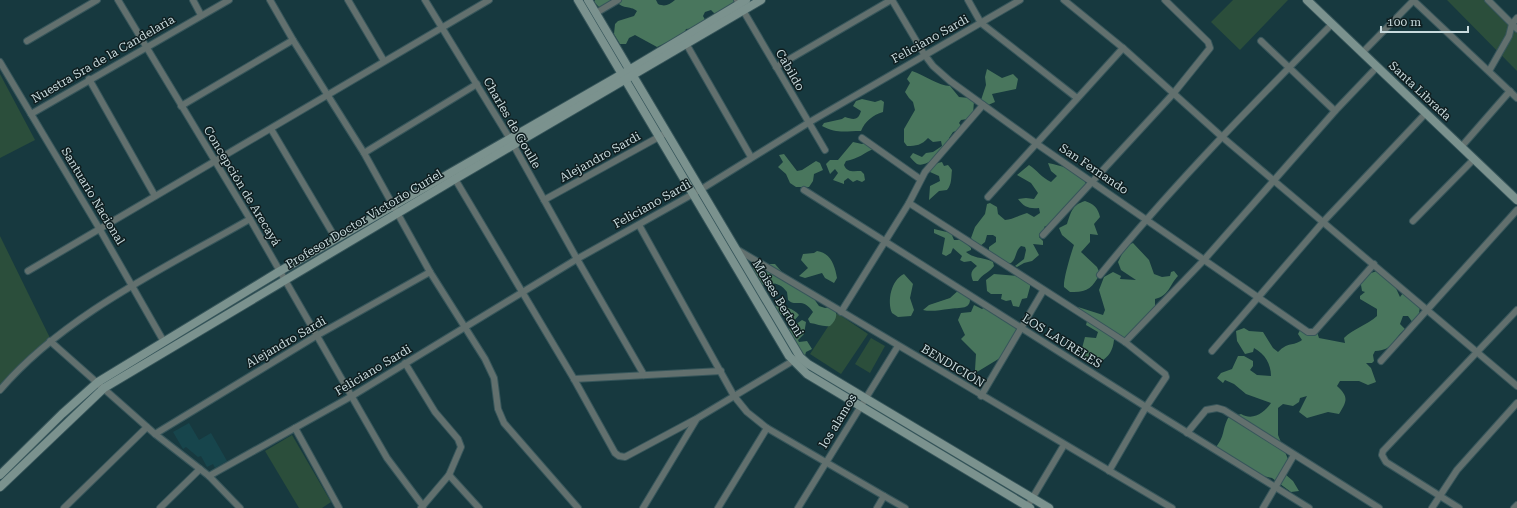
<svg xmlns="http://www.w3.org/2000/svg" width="1517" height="508" viewBox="0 0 1517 508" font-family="'Roboto Serif',serif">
<rect width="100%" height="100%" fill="#17393f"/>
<polygon fill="#17454c" points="189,423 199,440 211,433 227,461 215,468 213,464 207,467 201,456 198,457 186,447 183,449 173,432"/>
<g fill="#2b4e3b">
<polygon points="1233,0 1288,0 1240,50 1211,22"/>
<polygon points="1447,0 1484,0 1517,33 1517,71"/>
<polygon points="0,74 35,140 0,158"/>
<polygon points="0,236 51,340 0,390"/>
<polygon points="837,313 868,334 841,374 810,354"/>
<polygon points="871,338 885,346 870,373 855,364"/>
<polygon points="292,435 331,502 322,508 299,508 265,451"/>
</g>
<g fill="#49765d">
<polygon points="595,0 611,0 601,9 594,2"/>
<path d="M616,0h40l2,4c7,3 11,1 17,-4h58l4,3 -21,12 -5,-5 -6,2 -2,4 6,11 -23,2 -2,5 -27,13 -22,-12 -6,3 -3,6h-6l-6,-10 1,-10 3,-3 16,-5 3,-5c-7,-6 -16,-1 -21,-11z"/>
<polygon points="987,69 1002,78 1013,74 1018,79 1016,89 992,94 995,102 988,105 981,100 986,85 985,77"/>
<path d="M912,71c12,4 27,15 38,15l9,11 10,1 5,3 -1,13 -6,5 -6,1 -2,3 3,4 -3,3 -6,2 -4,6 1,9c-7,5 -24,21 -33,17 -3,-2 -5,-5 -7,-7l3,-4 9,4 4,-4 7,-1 9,-6 -1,-5 -8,1 -5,-4c-6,7 -12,8 -21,8l-3,-4v-13l11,-19 -2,-8 -4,-4 -4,-6 5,-9 -3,-4z"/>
<path d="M862,99l13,3 6,-2 3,2 -1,10c-10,3 -18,9 -22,19 -16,0 -24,3 -39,-5l2,-3 18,-4 3,-2c7,2 13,5 16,-6l-8,-5 3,-5z"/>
<path d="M853,142l9,2 5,-2 8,6c-11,5 -17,11 -29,13l-2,4c3,8 10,6 17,6l3,3 1,6 -3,2 -5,-2 -4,2 -5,-4 -4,3v3l-11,-4 5,-7 -3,-4 -5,5 -4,-10 4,-4h8z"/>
<polygon points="784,154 797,171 802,170 816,161 820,163 823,170 814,174 813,181 809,187 796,187 790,183 786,174 778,167 783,162 779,155"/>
<path d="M942,162l2,4 4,-1 4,5c-1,7 0,14 -5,20l-8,1 -10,9 1,-14 10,-5 -1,-5 -9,-4c1,-6 6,-9 12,-10z"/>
<path d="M1048,163c12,2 34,9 38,21l-33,44 -8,-2 -1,2 3,2 -8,4v3l4,4v4l-10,-1 6,11 -7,6 -8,2 -7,4 -2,-1 9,-7 2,-9 -1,-3 -4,-1c-6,5 -4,12 -10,17h-6l-16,-12v-4l7,-5v-5l-3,-2h-6l-2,7 -6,5 -8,-9 4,-11 10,-13 2,-10 3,-1 7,4 1,7 7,6c8,0 14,-5 22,-7l7,4 6,-4 -1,-5c-10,1 -15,-1 -21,-9l8,-1 8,1 4,-6 -7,-10 -14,-8 12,-10c8,5 13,13 22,17l6,-6 -6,-5z"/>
<path d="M1085,201c9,3 13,7 15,16l-6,7 4,11 -8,-1v8l-9,10 16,15 3,7c-8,14 -13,19 -30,18l-6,-5c-1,-7 7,-34 10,-42l-12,-10 -3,-7 8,-4c4,-12 5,-19 18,-23z"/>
<path d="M934,229l17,4 3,7h8l9,8v2l-5,2c8,7 18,5 27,10l1,4c-5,7 -12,8 -16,15h-5c-3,-8 -2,-10 4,-15l-6,-5 -7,1 -4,-2 2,-4 -9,-8 -2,5 -5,3 -4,-2 3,-16 -11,-5z"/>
<path d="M1133,243l16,17 5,14 8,3 8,-1 1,-4 3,-1 4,5c-8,8 -9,20 -23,23v9l-28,30 -13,2c-1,10 -5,17 -14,22l-6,-3 -9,1 -4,-8 4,-15 11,1 2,-6 -12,-7 2,-8 -10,-10 25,8 2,-5 -6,-20 5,-13 9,-5 8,4 -1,3 16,1 -15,-10 -3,-8 8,-16z"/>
<path d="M817,251c14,2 18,15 20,27l-3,5 -9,-5 -3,-5 -17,5 -6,-2 9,-8 -7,-8 2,-6 11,-1z"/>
<path d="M767,264h8l12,14 27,21 5,7 6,2 6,-1c9,6 5,13 -1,19 -7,1 -13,-2 -20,-3l-2,-4 5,-7c-11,-16 -17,-4 -25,-12l-1,-8c-13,-17 -24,-2 -39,-8l-3,-8 5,-8 13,-1z"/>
<path d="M1377,271l17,13 6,13 3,-4 17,14 -2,12 -5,4 -5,-7h-5l-3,8 5,5c-13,11 -11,21 -30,22l-2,4 1,6 -2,2h-6l5,5 5,14 -8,3 -9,-4h-19l-3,5c12,11 10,15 2,28l-11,-2 -21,6 -8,-6 8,-16 -7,2 -1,4 -6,4 -10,-2 -5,4v27l12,29 -5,10 8,7 6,10 -8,1 -19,-14 -9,-2 -27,-15 -20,-14c9,-11 6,-17 12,-29l13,-4c12,7 23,-1 30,-11l-25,-9 -12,-10 -9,-4 -2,3 -6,-5 4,-5 11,-4 6,-13h6l9,5v5l-3,4 7,5 14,1c0,-12 -6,-22 -17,-28l-1,4 -8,2 -8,-13 -1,-10 8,-3 5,3 14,1 10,16 5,4c11,-11 14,-5 24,-12l-4,-6 2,-4 13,-2 4,4 2,6 26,5 -1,-5c9,-9 23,-13 33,-22v-7l-17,-10v-3l5,-4 -3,-1 -2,-12 8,-5z"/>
<path d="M904,274l9,10 -3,14 4,12 -3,6 -13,1 -6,-4c-5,-12 -1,-33 12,-39z"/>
<polygon points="994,274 1019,276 1030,283 1030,287 1027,298 1022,299 1019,307 1013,306 1011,300 1006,301 1001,299 1002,294 991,294 987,291 986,280"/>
<path d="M960,289l9,5c5,17 -10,13 -20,15 -9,1 -18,3 -26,1l6,-5 21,-7z"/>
<polygon points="974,305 982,309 985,307 1018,327 1019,335 1000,358 977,372 975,370 976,354 961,339 965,335 958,320 961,313 971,312"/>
<path d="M772,306c9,-1 21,2 27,9l-6,7 -3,-4 -11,-4 -1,1 7,11 4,3 13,-9 4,2 -2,12 -6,6 1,2 8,-1 5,8 -6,3 -2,7z"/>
</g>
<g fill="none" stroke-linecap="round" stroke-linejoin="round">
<defs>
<g id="street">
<polyline points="118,0 250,219 387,458 423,506"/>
<polyline points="193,0 201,15"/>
<polyline points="270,0 293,40 364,153 430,272 485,359 494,378 498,409 504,423 578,508"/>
<polyline points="348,0 384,61"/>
<polyline points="425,0 510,139 577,259 644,375"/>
<polyline points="737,0 825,150"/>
<polyline points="892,0 924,54 933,66 950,81 1037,144 1308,332 1314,332 1374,264"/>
<polyline points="968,0 981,23 1077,98"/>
<polyline points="1064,0 1123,48 1221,136 1517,386"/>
<polyline points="1413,0 1517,98"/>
<polyline points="1488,0 1517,29"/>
<polyline points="596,13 618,0"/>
<polyline points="684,40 751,157"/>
<polyline points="27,41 97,0"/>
<polyline points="1261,41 1335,111"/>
<polyline points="1362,53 1413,1"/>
<polyline points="0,62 99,228 164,342"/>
<polyline points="776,67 891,0"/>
<polyline points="1489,71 1509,36 1512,24 1517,18"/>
<polyline points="89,79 155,196"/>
<polyline points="181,106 293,40"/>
<polyline points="31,114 229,0"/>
<polyline points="271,129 336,239"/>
<polyline points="862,138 920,179"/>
<polyline points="1462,146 1510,91"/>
<polyline points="364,153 477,84"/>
<polyline points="455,179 574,379 615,453 619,456 625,457 696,419 796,359"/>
<polyline points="804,190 1146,407 1309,508"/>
<polyline points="988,197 1123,48"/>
<polyline points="544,200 666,133"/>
<polyline points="909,203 1125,342 1165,374 1166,377 1146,407 1109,471"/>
<polyline points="1413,221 1474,159"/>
<polyline points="639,225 734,396 747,412 767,428 884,496"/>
<polyline points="1043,235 1173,94 1210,48 1208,42 1165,0"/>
<polyline points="738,250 1172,508"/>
<polyline points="28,271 489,0"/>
<path d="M1100,275c72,-89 152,-170 232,-251"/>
<polyline points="841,312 909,203 925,172 983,105"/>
<polyline points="50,341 155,434 209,476 240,508"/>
<polyline points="1125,342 1203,261 1335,111 1377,67"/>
<polyline points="1212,351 1323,222 1426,113"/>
<polyline points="1381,361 1517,210"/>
<polyline points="405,363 435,412 458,439 461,447 449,475 421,508"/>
<polyline points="574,379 721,371"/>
<path d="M0,390c64,-75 165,-122 250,-171"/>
<polyline points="981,396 1043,291"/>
<polyline points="295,428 339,508"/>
<polyline points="1187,433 1206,410 1217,408 1224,410 1379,508"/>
<polyline points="155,434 316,336 430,272"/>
<polyline points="449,475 479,508"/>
<polyline points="209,476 352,396 577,259 700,190 808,123 1020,0"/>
<polyline points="1030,502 1064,445"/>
<polyline points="64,508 147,427"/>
<polyline points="160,508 200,469"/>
<polyline points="643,508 696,420"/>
<polyline points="718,508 767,428"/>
<polyline points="798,508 898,346"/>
<polyline points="877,508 884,496 905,508"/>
<polyline points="1263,508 1294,455"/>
<polyline points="1432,508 1457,470 1517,403"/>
<polyline points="1459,508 1386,462 1382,455 1383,451 1517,310"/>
<polyline points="1514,508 1517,505"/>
</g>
<g id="secondary">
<polyline points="578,0 789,356 807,374 1030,508"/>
<polyline points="588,0 800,357 808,364 1049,508"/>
<polyline points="1307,0 1517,200"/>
<polyline points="0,475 62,414 98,382 280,271 629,70 746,0"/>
<polyline points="0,487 104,388 455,179 761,0"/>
</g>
</defs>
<use href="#street" stroke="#37565b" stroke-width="8"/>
<use href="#secondary" stroke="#37565b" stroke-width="10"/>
<use href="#street" stroke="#62706e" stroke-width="6"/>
<use href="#secondary" stroke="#7b928e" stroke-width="8"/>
</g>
<g text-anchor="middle" stroke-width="3" stroke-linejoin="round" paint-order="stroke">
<g font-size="12" fill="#c8dadd" stroke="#0f1e20">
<text transform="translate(930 39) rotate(-29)" y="4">Feliciano Sardi</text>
<text transform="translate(103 59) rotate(-30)" y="4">Nuestra Sra de la Candelaria</text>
<text transform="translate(790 70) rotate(60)" y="4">Cabildo</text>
<text transform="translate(1420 91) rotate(43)" y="4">Santa Librada</text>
<text transform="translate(512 123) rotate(60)" y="4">Charles de Goulle</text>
<text transform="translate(600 157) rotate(-29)" y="4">Alejandro Sardi</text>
<text transform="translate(1094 169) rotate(34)" y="4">San Fernando</text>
<text transform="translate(242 186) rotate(59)" y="4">Concepción de Arecayá</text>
<text transform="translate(93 196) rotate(59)" y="4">Santuario Nacional</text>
<text transform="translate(652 204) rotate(-29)" y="4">Feliciano Sardi</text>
<text transform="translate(364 219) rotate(-31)" y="4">Profesor Doctor Victorio Curiel</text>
<text transform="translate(778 298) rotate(59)" y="4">Moises Bertoni</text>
<text transform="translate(1062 341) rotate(32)" y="4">LOS LAURELES</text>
<text transform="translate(286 342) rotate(-30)" y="4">Alejandro Sardi</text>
<text transform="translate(953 366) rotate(31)" y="4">BENDICIÓN</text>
<text transform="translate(373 370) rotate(-31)" y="4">Feliciano Sardi</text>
<text transform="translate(838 421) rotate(-59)" y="4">los alamos</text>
</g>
</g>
<path d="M1381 26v6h87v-6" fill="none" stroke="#c8dadd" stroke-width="2"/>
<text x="1387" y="26" font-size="12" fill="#c8dadd" stroke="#0f1e20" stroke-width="3" paint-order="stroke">100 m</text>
</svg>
